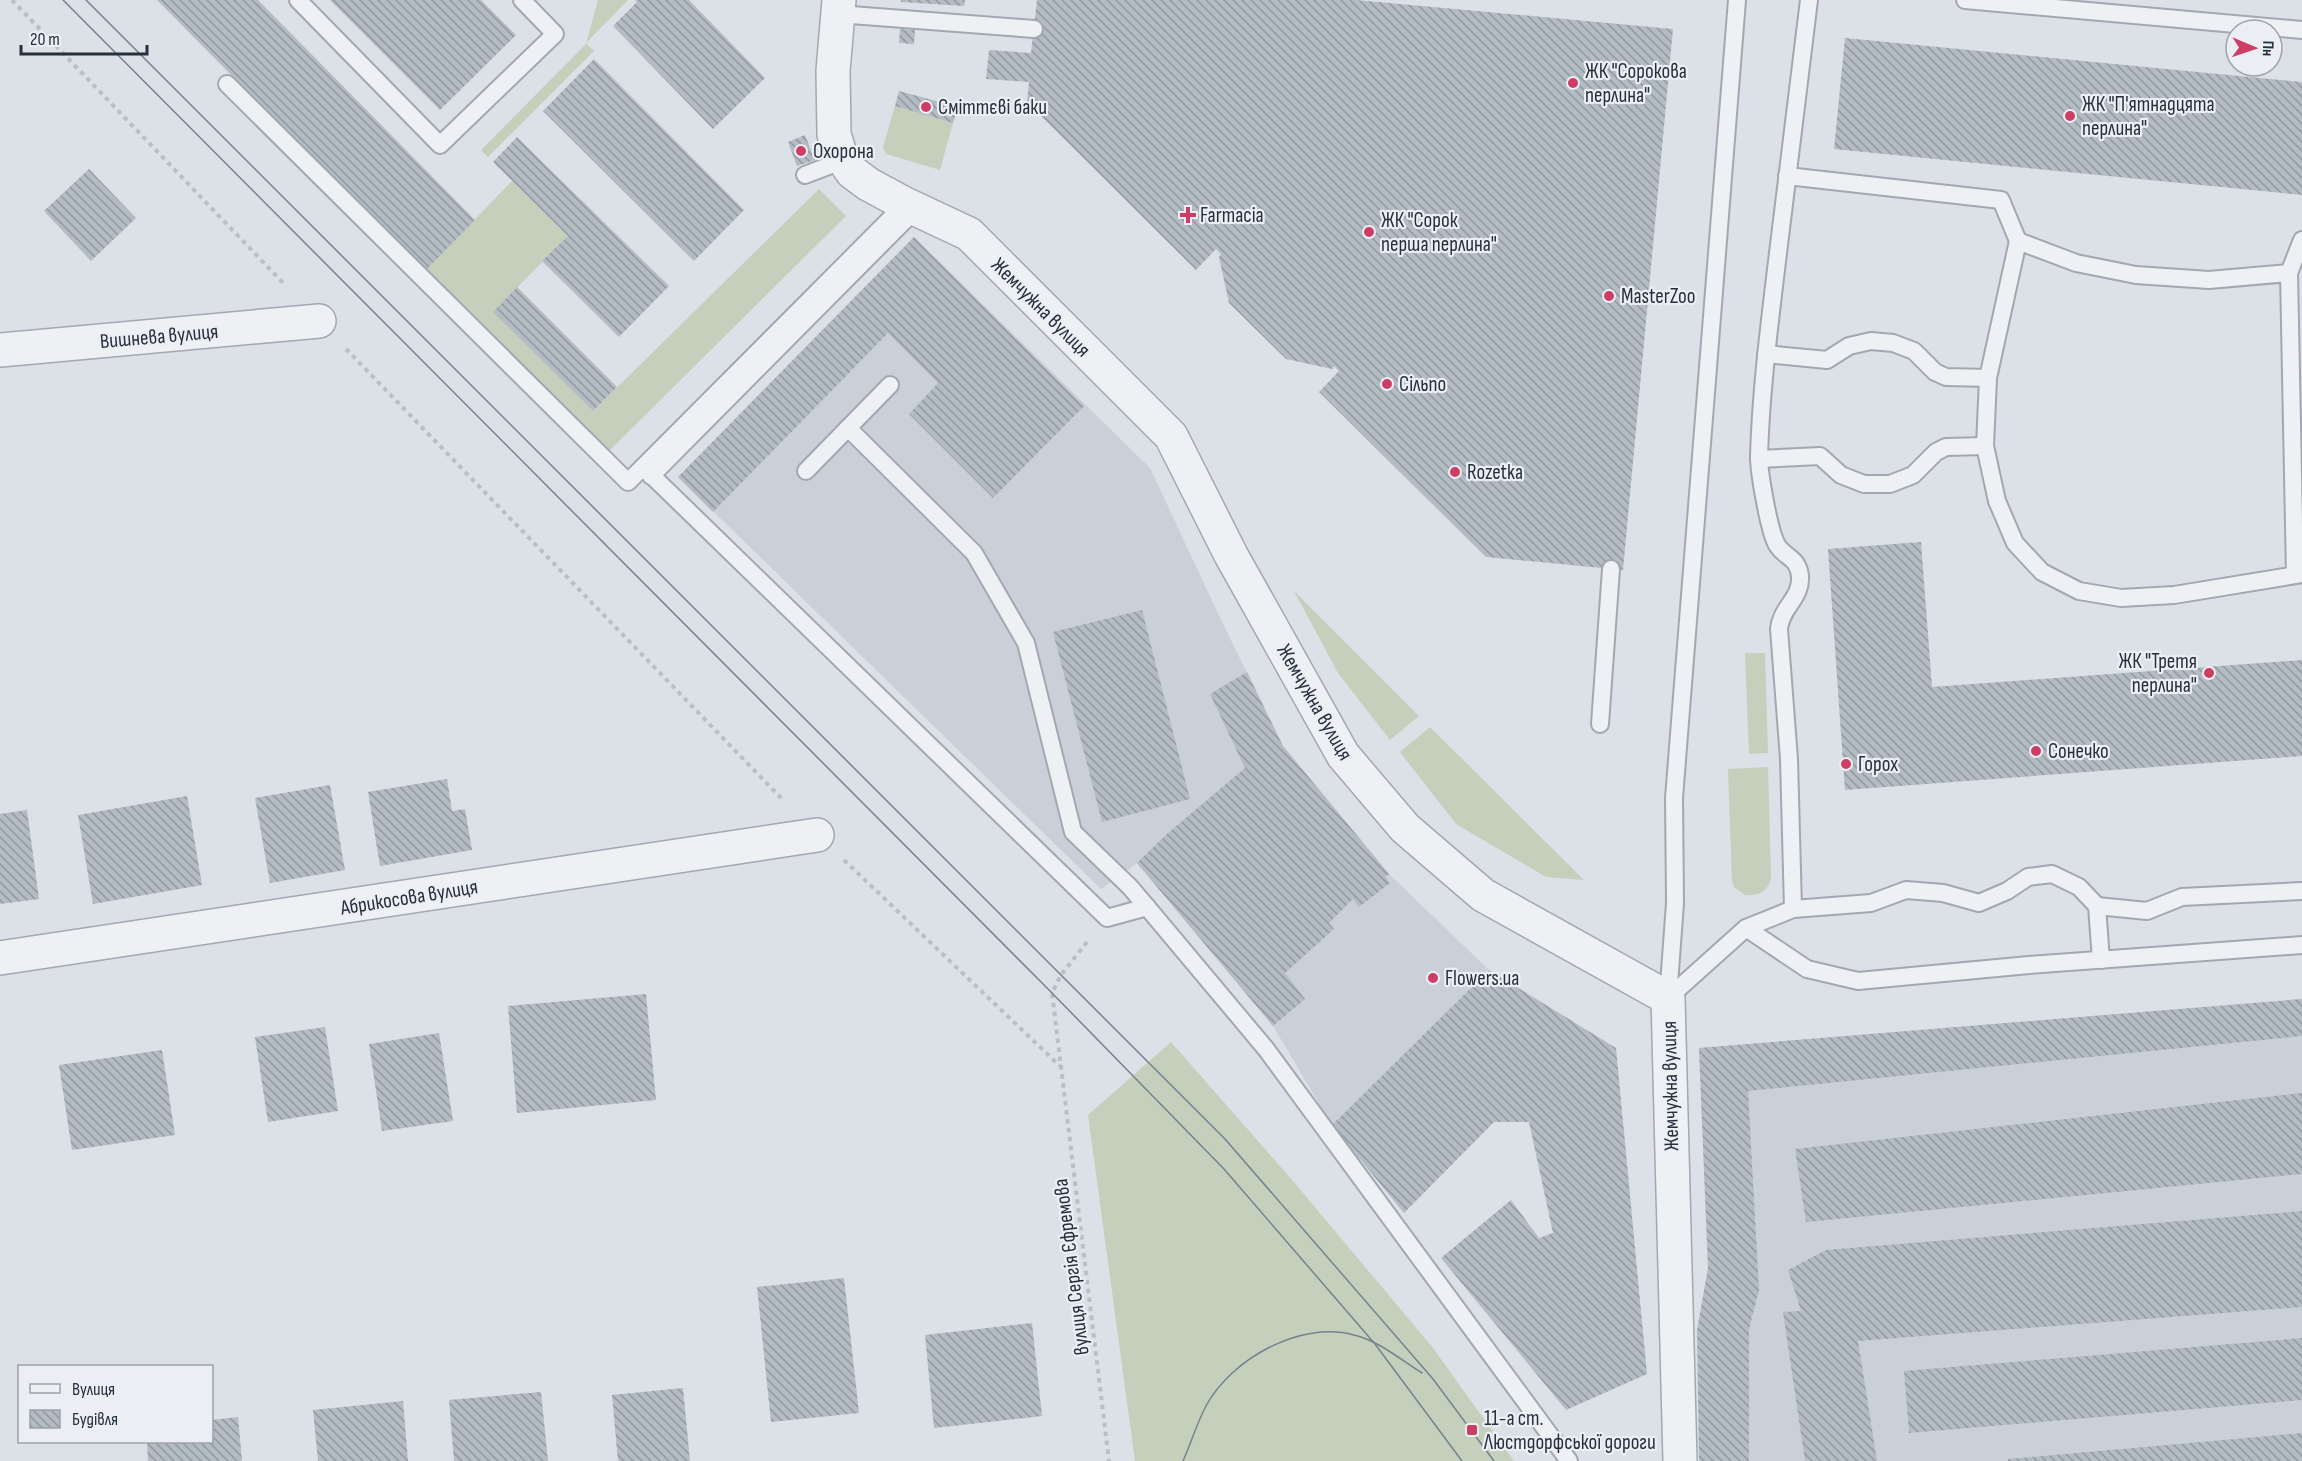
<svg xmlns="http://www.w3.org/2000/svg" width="2302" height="1461" viewBox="0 0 2302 1461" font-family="'Sofia Sans Condensed',sans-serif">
<defs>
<pattern id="building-back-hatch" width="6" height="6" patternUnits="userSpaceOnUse" patternTransform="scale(1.5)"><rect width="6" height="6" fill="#b3bbc3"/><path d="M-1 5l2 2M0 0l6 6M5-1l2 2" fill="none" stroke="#9198a0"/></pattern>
</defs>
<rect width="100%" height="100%" fill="#dbe1e6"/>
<g fill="#c9d0d8">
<polygon points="914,237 1150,468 1222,622 1283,746 1389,874 1489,970 1332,1125 1273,1026 1137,863 1101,889 678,477"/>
<polygon points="2302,999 2302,1461 1699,1461 1708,1268 1699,1048"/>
</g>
<g fill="#c4d0bc">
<polygon points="598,0 628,0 586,43 594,51 488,157 481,150 586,44"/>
<polygon points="895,106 953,123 940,170 886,154 883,147"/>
<polygon points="512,181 568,236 493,312 593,411 819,189 846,216 607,453 425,271"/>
<polygon points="1294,591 1419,716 1390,740 1338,673"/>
<polygon points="1745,653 1765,653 1768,753 1749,754"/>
<polygon points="1430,727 1584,880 1546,877 1456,824 1400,752"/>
<path d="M1768,767l3,112c-4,13 -13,17 -26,16l-11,-8 -2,-6 -4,-112z"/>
<polygon points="1171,1042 1293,1181 1433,1348 1514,1461 1135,1461 1088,1115"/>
</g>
<g fill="url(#building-back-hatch)">
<polygon points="157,0 258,0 475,220 425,271"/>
<polygon points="330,0 481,0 516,35 440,110"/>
<polygon points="635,0 689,0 765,78 713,129 613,26 637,2"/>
<polygon points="901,0 965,0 964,6 901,2"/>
<polygon points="1037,0 1356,0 1673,29 1623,570 1486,557 1319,392 1339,371 1334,366 1332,369 1286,359 1229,303 1219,257 1221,254 1216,249 1196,270 1027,102 1029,82 986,79 989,50 1031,53"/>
<polygon points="900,29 915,30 914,44 899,43"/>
<polygon points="1845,38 2302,82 2302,195 1834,149"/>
<polygon points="594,59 744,210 694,261 543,111"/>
<polygon points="899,91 958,107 953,123 895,106"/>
<polygon points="805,135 815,160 797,166 788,142"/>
<polygon points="517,137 669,286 619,337 542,261 568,236 493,162"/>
<polygon points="89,169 136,218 91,261 44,211"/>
<polygon points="914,237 1084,406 993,498 909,414 938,383 888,333 713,512 678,477"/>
<polygon points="517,287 617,387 593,411 493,312"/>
<polygon points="1921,542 1932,687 2302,660 2302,756 1845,790 1828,549"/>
<polygon points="1142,610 1190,799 1102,822 1053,632"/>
<polygon points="1247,672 1283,746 1389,874 1385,877 1390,883 1359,907 1353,899 1329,923 1334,929 1285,973 1305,999 1273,1026 1137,863 1168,833 1245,768 1210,694"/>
<polygon points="447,779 452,811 465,809 472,850 380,866 368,792"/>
<polygon points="330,785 345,870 270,883 255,798"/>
<polygon points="187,796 202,885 93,904 78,815"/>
<polygon points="27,810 39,899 0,904 0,814"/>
<polygon points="1489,970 1616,1048 1647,1374 1566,1410 1441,1258 1511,1200 1539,1238 1553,1233 1529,1122 1494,1122 1404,1213 1332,1125"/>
<polygon points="646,994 656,1100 517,1113 508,1006"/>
<polygon points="2302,999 2302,1036 1748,1091 1759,1290 1749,1329 1749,1461 1699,1461 1697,1330 1708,1268 1699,1048"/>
<polygon points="325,1027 338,1111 268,1122 255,1037"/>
<polygon points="439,1033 453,1121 382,1131 369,1044"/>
<polygon points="162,1050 175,1135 72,1150 59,1065"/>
<polygon points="2302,1093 2302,1174 1806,1222 1795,1149"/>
<polygon points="2302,1211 2302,1307 1858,1341 1877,1461 1805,1461 1783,1312 1801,1311 1788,1270 1826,1250"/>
<polygon points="844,1278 859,1413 771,1422 757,1287"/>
<polygon points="1032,1323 1042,1416 934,1428 925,1335"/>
<polygon points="2302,1338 2302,1400 1909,1433 1904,1371"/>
<polygon points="683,1388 690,1461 618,1461 612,1395"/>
<polygon points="541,1392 548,1461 454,1461 449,1400"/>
<polygon points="403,1401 408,1461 318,1461 313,1410"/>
<polygon points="238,1417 242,1461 148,1461 147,1442 212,1442 212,1420"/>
<polygon points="2302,1433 2302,1461 2008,1461 2008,1459"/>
</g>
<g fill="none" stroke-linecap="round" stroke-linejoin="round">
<defs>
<g id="service">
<polyline points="298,0 440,145 555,34 522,0"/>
<polyline points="1965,0 2302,30"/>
<polyline points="838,14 1034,29"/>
<polyline points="227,84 628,482 905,204"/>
<polyline points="805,175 844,160"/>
<polyline points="1787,176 2001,200 2018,241"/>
<polyline points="2289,273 2302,240"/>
<polyline points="1766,354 1827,360 1849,346 1871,341 1893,343 1914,351 1935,372 1946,377 1988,378 2018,241 2076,263 2136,275 2209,280 2289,273 2295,575"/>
<polyline points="848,428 974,553 1026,643 1073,832 1130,887 1147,907"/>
<polyline points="1985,446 1988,378"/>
<polyline points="1759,459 1820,456 1841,475 1864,484 1890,484 1913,475 1936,452 1946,447 1985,446 1997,501 2015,543 2042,572 2079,591 2121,598 2174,595 2302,574"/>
<polyline points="643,467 1107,918 1147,907 1266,1049 1569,1461"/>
<polyline points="806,471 890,385"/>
<polyline points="651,476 916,209"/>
<polyline points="1600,724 1611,569"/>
<polyline points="2097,906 2147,911 2182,897 2302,891"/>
<path d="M1793,909l-4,-150 -10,-130c2,-22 23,-31 21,-53 -2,-19 -15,-18 -23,-31 -8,-14 -18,-72 -18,-89 2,-68 11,-136 19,-203 10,-85 21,-169 31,-253"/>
<polyline points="1746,928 1807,969 1858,981 2029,965 2302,945"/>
<polyline points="1668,998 1675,903 1674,798 1737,0"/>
<polyline points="1668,998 1746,928 1793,909 1871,903 1906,890 1943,893 1979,903 2007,891 2028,877 2052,874 2079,887 2097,906 2101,960"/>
</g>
<g id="minor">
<polyline points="839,0 833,71 834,134 840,154 852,172 868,184 905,204 969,234 1171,436 1231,555 1343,755 1405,828 1483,895 1668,998 1680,1461"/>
<polyline points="0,350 319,321"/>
<polyline points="0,958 817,835"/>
</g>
</defs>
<use href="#service" stroke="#a1a8b0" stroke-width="20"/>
<use href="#minor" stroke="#a1a8b0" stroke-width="36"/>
<g stroke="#babfc4" stroke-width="4" stroke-dasharray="4.5 4.5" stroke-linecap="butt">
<polyline points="12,0 285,285"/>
<polyline points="346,349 783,800"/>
<polyline points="844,860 1063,1069"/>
<polyline points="1087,942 1061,975 1052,993 1109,1461"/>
</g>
<use href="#service" stroke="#eef1f4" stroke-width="16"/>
<use href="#minor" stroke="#eef1f4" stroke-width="33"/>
<g stroke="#75828f" stroke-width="1.5">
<polyline points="63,0 1052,993 1224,1169 1375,1344 1462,1461"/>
<polyline points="86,0 1225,1139 1433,1379 1494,1461"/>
<path d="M1183,1461c8,-18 14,-38 23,-55 25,-47 95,-86 148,-71 25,6 47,25 68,38"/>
</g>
</g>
<g fill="#cd3e65" stroke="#ebeff4" stroke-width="2">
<circle cx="1573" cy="83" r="6"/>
<circle cx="926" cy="107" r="6"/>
<circle cx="2070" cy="116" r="6"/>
<circle cx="801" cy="151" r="6"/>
<path d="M1185 206h6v6h6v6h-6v6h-6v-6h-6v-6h6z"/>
<circle cx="1369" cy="232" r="6"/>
<circle cx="1609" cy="296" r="6"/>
<circle cx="1387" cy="384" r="6"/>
<circle cx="1455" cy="472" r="6"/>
<circle cx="2209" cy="673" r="6"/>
<circle cx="2036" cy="751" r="6"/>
<circle cx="1846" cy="764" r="6"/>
<circle cx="1433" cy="978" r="6"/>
<rect x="1466" y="1424" width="12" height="12" rx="3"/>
</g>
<g text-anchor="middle" stroke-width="4.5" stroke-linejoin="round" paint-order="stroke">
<g font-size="21" fill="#25303c" stroke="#ebeff4" text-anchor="start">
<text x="1585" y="78">ЖК "Сорокова<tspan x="1585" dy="24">перлина"</tspan></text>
<text x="2082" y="111">ЖК "П'ятнадцята<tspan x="2082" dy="24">перлина"</tspan></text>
<text x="938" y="114">Сміттєві баки</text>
<text x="813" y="158">Охорона</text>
<text x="1200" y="222">Farmacia</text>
<text x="1381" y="227">ЖК "Сорок<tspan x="1381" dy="24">перша перлина"</tspan></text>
<text x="1621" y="303">MasterZoo</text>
<text x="1399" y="391">Сільпо</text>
<text x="1467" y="479">Rozetka</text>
<text x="2197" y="668" text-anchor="end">ЖК "Третя<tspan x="2197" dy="24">перлина"</tspan></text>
<text x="2048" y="758">Сонечко</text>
<text x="1858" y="771">Горох</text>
<text x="1445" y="985">Flowers.ua</text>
<text x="1484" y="1425">11-а ст.<tspan x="1484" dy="24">Люстдорфської дороги</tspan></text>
</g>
<g font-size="21" fill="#25303c" stroke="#ebeff4">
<text transform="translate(1041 307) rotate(45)" y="7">Жемчужна вулиця</text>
<text transform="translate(159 336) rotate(-5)" y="7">Вишнева вулиця</text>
<text transform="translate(1315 702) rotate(60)" y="7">Жемчужна вулиця</text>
<text transform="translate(409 897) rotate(-9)" y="7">Абрикосова вулиця</text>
<text transform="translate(1670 1086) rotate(-91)" y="7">Жемчужна вулиця</text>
<text transform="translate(1071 1267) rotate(-97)" y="7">вулиця Сергія Єфремова</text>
</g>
</g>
<rect x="18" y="1365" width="195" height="78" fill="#ebeff4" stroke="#9ca3aa" stroke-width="1.5"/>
<rect x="30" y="1384" width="30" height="9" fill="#eef1f4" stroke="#9ca3aa" stroke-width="1.5"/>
<text x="72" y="1395" font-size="18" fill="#25303c">Вулиця</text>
<rect x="30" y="1410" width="30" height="18" fill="url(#building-back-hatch)" stroke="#9ca3aa" stroke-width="1.5"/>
<text x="72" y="1425" font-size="18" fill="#25303c">Будівля</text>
<g transform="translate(2254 48) rotate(92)"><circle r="28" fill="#ebeff4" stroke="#9ca3aa" stroke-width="1.5"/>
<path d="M0-4.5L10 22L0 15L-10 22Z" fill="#cd3e65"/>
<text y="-9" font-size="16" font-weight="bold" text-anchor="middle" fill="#25303c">Пн</text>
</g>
<path d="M21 45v9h126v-9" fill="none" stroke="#25303c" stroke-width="3"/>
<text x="30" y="45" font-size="18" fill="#25303c" stroke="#ebeff4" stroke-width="4.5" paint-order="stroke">20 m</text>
</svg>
